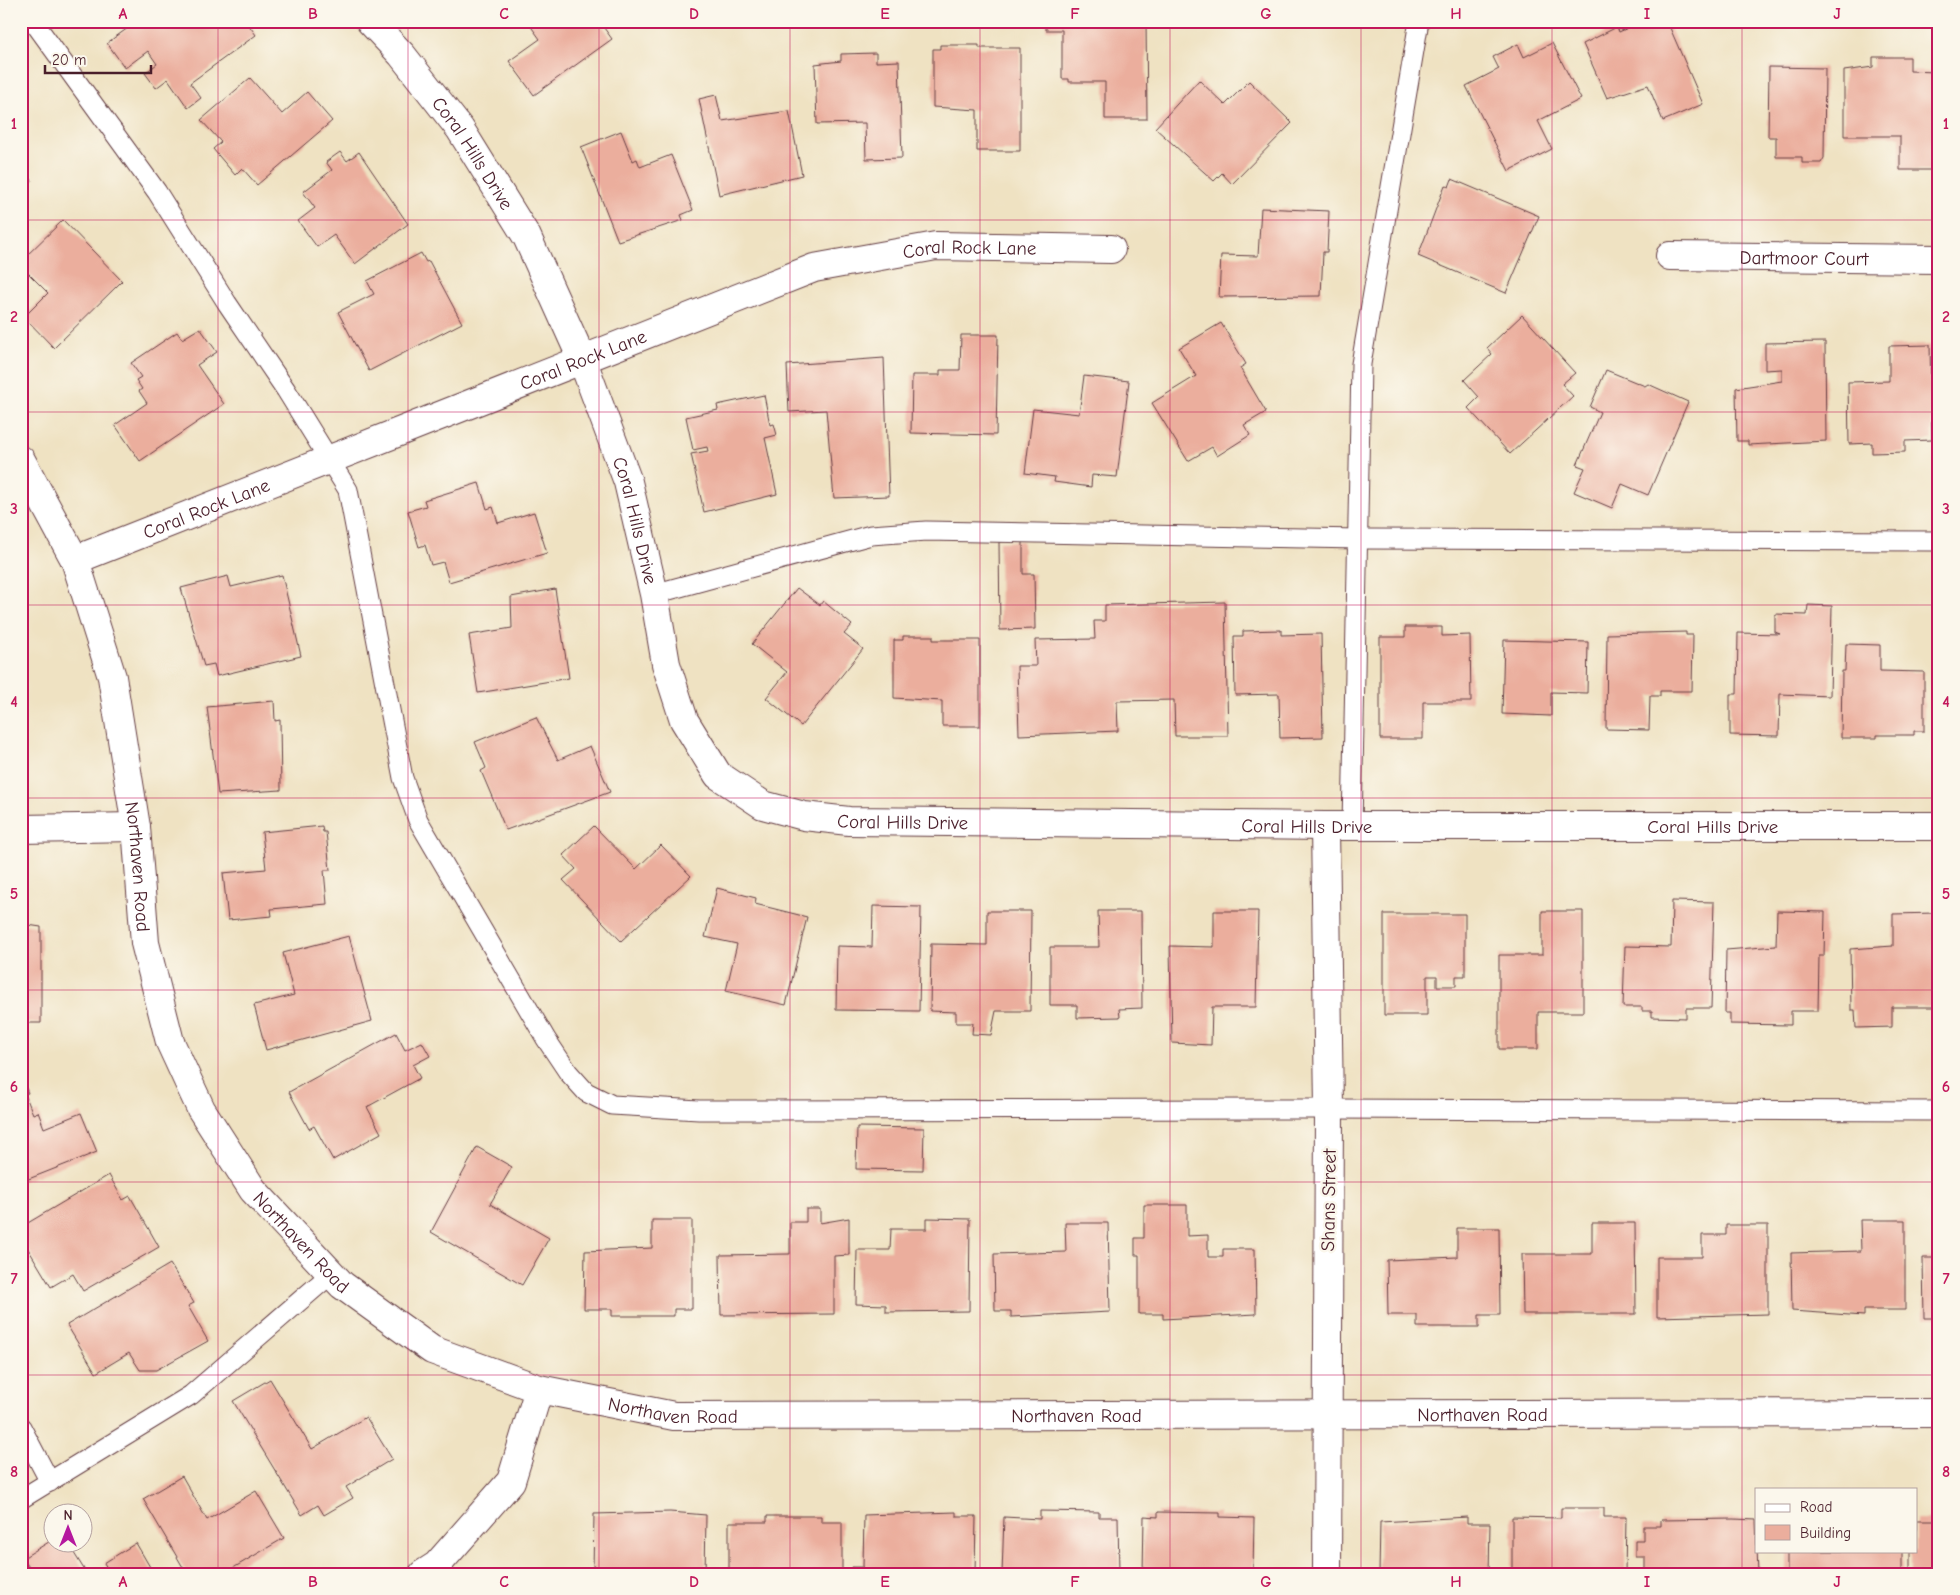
<svg xmlns="http://www.w3.org/2000/svg" width="1960" height="1595" viewBox="0 0 1960 1595" font-family="'Comic Neue',sans-serif">
<rect width="100%" height="100%" fill="#fbf7ec"/>
<filter id="ink" filterUnits="userSpaceOnUse"><feTurbulence type="fractalNoise" baseFrequency=".02" numOctaves="2"/><feDisplacementMap in="SourceGraphic" scale="10" xChannelSelector="R" yChannelSelector="G"/><feConvolveMatrix kernelMatrix="1 2 1 2 8 2 1 2 1" color-interpolation-filters="sRGB"/></filter>
<filter id="wash" filterUnits="userSpaceOnUse"><feTurbulence type="fractalNoise" baseFrequency=".0096" numOctaves="4" result="noise"/><feDisplacementMap in="SourceGraphic" scale="20" xChannelSelector="R" yChannelSelector="G"/><feGaussianBlur stdDeviation="1.12" result="paint"/><feColorMatrix in="noise" values="0 0 0 0 0 0 0 0 0 0 0 0 0 0 0 0 0 1.4 0 .05"/><feComposite in="paint" operator="in"/></filter>
<g filter="url(#wash)">
<rect width="100%" height="100%" fill="#efe2c2"/>
<g id="blocks">
<g fill="#ebae9d">
<polygon points="123,21 246,21 256,35 190,83 201,98 188,108 168,79 156,88 145,73 157,64 148,51 125,68 107,43 128,28"/>
<polygon points="527,21 599,21 612,39 534,95 509,61 540,39"/>
<polygon points="1046,21 1146,21 1147,119 1105,119 1105,82 1069,82 1069,79 1062,79 1062,30 1046,30"/>
<polygon points="1643,21 1667,21 1703,104 1663,121 1648,85 1607,98 1583,44 1617,27 1619,32"/>
<polygon points="1552,43 1581,99 1538,121 1552,149 1509,171 1466,86 1499,69 1493,57 1518,44 1524,57"/>
<polygon points="940,45 979,45 979,48 1020,48 1020,151 977,151 977,110 933,107 933,49 940,49"/>
<polygon points="876,53 876,62 899,61 902,158 866,159 865,123 817,124 815,64 841,61 841,54"/>
<polygon points="1873,57 1910,57 1910,71 1936,72 1936,170 1900,170 1900,136 1844,136 1844,71 1873,67"/>
<polygon points="1769,67 1825,68 1824,158 1821,163 1802,163 1802,157 1776,157 1776,137 1768,137"/>
<polygon points="250,78 282,114 307,92 332,121 257,185 242,168 235,175 213,149 221,142 201,120"/>
<polygon points="1199,80 1225,105 1249,81 1292,123 1232,184 1222,173 1214,181 1155,128"/>
<polygon points="716,95 722,121 789,111 802,175 719,195 699,99"/>
<polygon points="621,131 633,161 637,159 640,167 671,155 693,210 681,215 683,220 618,241 581,147"/>
<polygon points="340,152 347,161 359,152 408,224 355,264 334,235 317,247 298,221 315,208 303,192 332,170 326,162"/>
<polygon points="21,172 32,180 21,196"/>
<polygon points="1452,179 1539,216 1506,293 1418,256 1445,185 1449,187"/>
<polygon points="1261,208 1329,211 1327,252 1323,252 1321,296 1219,297 1221,255 1258,256"/>
<polygon points="63,220 122,281 54,348 24,317 48,293 21,266 21,261"/>
<polygon points="421,253 426,262 429,261 462,323 369,371 338,312 374,294 367,281"/>
<polygon points="1522,315 1575,373 1562,384 1573,396 1510,454 1468,408 1479,397 1464,380 1492,354 1487,348"/>
<polygon points="1221,323 1246,364 1240,368 1266,412 1244,425 1250,435 1217,456 1212,447 1188,461 1152,403 1196,376 1179,348"/>
<polygon points="200,328 217,352 197,365 224,404 140,461 115,425 147,403 139,391 142,389 136,380 141,377 131,363 177,332 182,339"/>
<polygon points="961,335 998,335 996,435 911,433 912,375 940,375 940,370 960,370"/>
<polygon points="1825,342 1826,441 1748,445 1748,441 1737,441 1736,388 1782,381 1782,369 1765,370 1765,343"/>
<polygon points="1930,345 1932,440 1905,441 1905,452 1872,453 1872,443 1849,444 1848,382 1889,381 1889,346"/>
<polygon points="884,358 889,496 834,498 826,410 789,412 787,365"/>
<polygon points="1606,370 1645,386 1648,384 1688,402 1648,495 1622,484 1612,508 1574,492 1585,468 1577,465 1600,412 1590,407"/>
<polygon points="1084,376 1129,381 1117,477 1092,475 1091,487 1054,482 1055,477 1025,473 1033,409 1079,414"/>
<polygon points="764,395 770,425 774,424 777,435 765,438 777,494 704,512 691,454 708,451 707,447 693,450 686,417 718,410 717,405"/>
<polygon points="479,483 487,509 493,507 498,523 534,512 547,553 449,582 443,562 431,565 425,545 419,547 408,511 426,506 424,500"/>
<polygon points="1023,541 1023,574 1034,574 1035,629 1000,630 999,542"/>
<polygon points="282,575 301,656 217,676 214,664 204,666 181,588 228,576 231,587"/>
<polygon points="797,588 820,605 823,601 852,625 844,634 863,649 801,726 766,698 787,672 752,644"/>
<polygon points="555,589 569,678 478,693 469,635 512,628 511,597"/>
<polygon points="1225,602 1228,736 1175,736 1174,700 1117,701 1118,731 1019,735 1017,666 1036,666 1035,640 1095,639 1094,621 1105,621 1105,605"/>
<polygon points="1808,605 1832,606 1830,696 1780,694 1779,736 1730,735 1730,694 1737,694 1738,633 1780,634 1775,632 1775,614 1807,615"/>
<polygon points="1405,627 1442,627 1442,636 1470,635 1471,702 1423,702 1423,739 1380,739 1380,637 1405,637"/>
<polygon points="1281,630 1281,635 1321,634 1323,737 1280,738 1279,694 1235,695 1234,636 1243,636 1243,631"/>
<polygon points="1686,632 1686,635 1693,635 1692,691 1660,691 1660,696 1650,696 1649,730 1606,729 1607,634"/>
<polygon points="903,636 933,636 933,640 980,640 980,726 942,726 942,701 894,698 894,640 903,640"/>
<polygon points="1504,640 1588,642 1587,693 1551,692 1551,716 1502,714"/>
<polygon points="1846,644 1880,645 1880,671 1924,672 1924,731 1914,731 1914,735 1877,735 1877,738 1841,738 1842,671 1845,671"/>
<polygon points="274,701 275,721 280,720 281,790 218,794 207,707"/>
<polygon points="536,717 558,760 590,746 610,792 506,830 481,771 486,768 475,742"/>
<polygon points="322,826 323,832 326,832 330,870 324,870 327,904 271,909 272,916 228,920 223,873 266,869 262,832"/>
<polygon points="594,826 636,869 661,845 691,876 621,941 563,880 576,869 563,855"/>
<polygon points="717,888 756,898 755,904 807,917 786,1005 726,991 737,944 705,937"/>
<polygon points="1672,901 1714,902 1711,1008 1686,1008 1686,1018 1652,1017 1652,1011 1642,1011 1642,1007 1623,1007 1625,946 1671,947"/>
<polygon points="873,906 921,907 919,1011 836,1010 837,946 872,947"/>
<polygon points="987,911 1031,911 1030,1011 996,1011 991,1035 972,1034 973,1023 956,1023 956,1012 930,1011 931,944 987,945"/>
<polygon points="1098,911 1141,911 1142,1008 1119,1009 1120,1017 1077,1018 1077,1005 1050,1005 1050,947 1099,947"/>
<polygon points="1214,911 1258,911 1256,1007 1212,1007 1211,1045 1172,1043 1170,946 1214,947"/>
<polygon points="1542,911 1583,911 1583,1012 1538,1012 1538,1049 1499,1049 1499,955 1542,955"/>
<polygon points="1777,911 1825,912 1824,956 1819,956 1818,1011 1791,1011 1791,1025 1730,1024 1730,1013 1725,1013 1726,950 1776,946"/>
<polygon points="1936,913 1937,1007 1892,1007 1892,1027 1856,1028 1855,1010 1851,1010 1850,949 1893,946 1893,914"/>
<polygon points="1384,914 1465,914 1465,976 1456,976 1456,986 1437,986 1437,976 1427,976 1427,1015 1384,1015"/>
<polygon points="21,924 41,927 41,1023 21,1023"/>
<polygon points="349,936 372,1021 266,1050 254,1005 294,995 283,953"/>
<polygon points="396,1033 405,1050 422,1042 430,1056 413,1065 420,1078 367,1107 381,1133 333,1160 314,1126 309,1129 289,1092"/>
<polygon points="26,1088 28,1093 25,1094 33,1114 38,1112 44,1128 81,1113 97,1152 21,1182 21,1090"/>
<polygon points="857,1127 924,1128 923,1170 856,1169"/>
<polygon points="477,1147 512,1167 490,1204 549,1238 522,1285 431,1232"/>
<polygon points="109,1175 123,1200 130,1196 159,1247 83,1291 73,1274 51,1287 21,1237 21,1227"/>
<polygon points="1144,1205 1187,1205 1187,1236 1208,1235 1208,1257 1223,1257 1223,1249 1255,1249 1256,1314 1163,1319 1163,1314 1139,1314 1139,1255 1135,1255 1135,1238 1144,1238"/>
<polygon points="806,1209 820,1209 820,1223 849,1218 849,1255 834,1256 834,1314 721,1315 720,1255 790,1254 790,1222 806,1222"/>
<polygon points="927,1218 970,1219 969,1311 886,1312 886,1305 856,1304 857,1250 890,1250 891,1229 927,1229"/>
<polygon points="652,1220 692,1220 692,1309 674,1309 674,1316 612,1316 612,1309 584,1309 585,1251 652,1248"/>
<polygon points="1860,1220 1905,1220 1905,1310 1864,1310 1864,1316 1792,1311 1791,1253 1861,1251"/>
<polygon points="1065,1223 1108,1223 1110,1312 1011,1317 1011,1311 995,1311 994,1254 1066,1252"/>
<polygon points="1592,1223 1635,1223 1636,1314 1523,1314 1522,1254 1592,1254"/>
<polygon points="1726,1225 1768,1225 1768,1314 1657,1317 1657,1257 1702,1257 1702,1235 1726,1235"/>
<polygon points="1457,1228 1499,1228 1500,1315 1479,1315 1479,1327 1417,1327 1417,1315 1388,1315 1387,1260 1457,1257"/>
<polygon points="1923,1258 1939,1258 1939,1318 1924,1318"/>
<polygon points="170,1264 194,1303 188,1306 208,1341 156,1370 140,1370 129,1353 96,1373 67,1325"/>
<polygon points="270,1379 312,1449 366,1417 392,1459 346,1487 353,1498 324,1515 318,1505 302,1515 233,1401"/>
<polygon points="182,1476 207,1520 256,1491 284,1538 223,1574 187,1574 143,1499"/>
<polygon points="1561,1508 1604,1508 1604,1517 1626,1517 1625,1574 1512,1574 1512,1517 1561,1518"/>
<polygon points="1040,1511 1099,1512 1099,1517 1118,1517 1119,1574 1002,1574 1004,1517 1040,1519"/>
<polygon points="670,1512 706,1515 705,1574 593,1572 594,1514"/>
<polygon points="956,1512 956,1516 976,1516 975,1574 852,1574 852,1567 863,1567 864,1515"/>
<polygon points="1158,1512 1220,1513 1220,1517 1254,1518 1253,1574 1143,1574 1144,1516 1158,1517"/>
<polygon points="767,1516 821,1516 821,1522 842,1522 842,1574 729,1574 729,1522 767,1522"/>
<polygon points="1467,1517 1467,1523 1490,1523 1489,1574 1379,1574 1380,1522"/>
<polygon points="1734,1519 1756,1520 1758,1574 1645,1574 1645,1557 1635,1557 1635,1540 1643,1540 1643,1526 1661,1526 1661,1520"/>
<polygon points="1916,1520 1939,1520 1939,1574 1910,1574 1910,1551 1916,1551"/>
<polygon points="52,1540 52,1542 67,1542 87,1574 33,1574 23,1558"/>
<polygon points="136,1543 154,1574 97,1574 107,1568 104,1563"/>
<rect x="1787" y="1551" width="115" height="23"/>
</g>
</g>
</g>
<g filter="url(#ink)">
<use href="#blocks" fill-opacity="0" stroke="#633c42" stroke-width="1"/>
<g fill="none" stroke-linecap="round" stroke-linejoin="round">
<defs>
<g id="service">
<polyline points="33,21 157,192 227,303 286,390 348,490 403,778 418,820 546,1039 568,1072 586,1092 612,1105 699,1110 1329,1109 1939,1111"/>
<polyline points="654,594 871,535 926,531 1359,539 1939,541"/>
<polyline points="1352,826 1361,364 1419,21"/>
<polyline points="21,1427 50,1482"/>
<polyline points="21,1499 191,1395 331,1274"/>
</g>
<g id="minor">
<path id="s1" d="M370,21l32,34 58,74 67,108 55,122 46,123 26,112 12,70 18,56 34,55 45,30 41,11 45,5 476,5h614"/>
<path id="s2" d="M1670,256l269,3"/>
<path id="s3" d="M75,560l739,-292 122,-22 175,3"/>
<polyline points="1325,826 1329,1109 1327,1574"/>
<polyline points="21,829 136,827"/>
<polyline points="423,1574 437,1565 511,1481 539,1389"/>
</g>
<g id="tertiary">
<path id="s4" d="M21,460l54,100 37,117 24,150 9,116 25,99 31,67 52,81 89,95 90,65 107,39 135,27 1265,-3"/>
</g>
</defs>
<use href="#service" stroke="#633c42" stroke-width="21"/>
<use href="#minor" stroke="#633c42" stroke-width="30"/>
<use href="#tertiary" stroke="#633c42" stroke-width="30"/>
<use href="#service" stroke="#fff" stroke-width="19"/>
<use href="#minor" stroke="#fff" stroke-width="28"/>
<use href="#tertiary" stroke="#fff" stroke-width="28"/>
</g>
</g>
<path fill="none" stroke="#c2185b" stroke-width="1" stroke-opacity="0.55" d="M218,21v1553M408,21v1553M599,21v1553M790,21v1553M980,21v1553M1170,21v1553M1361,21v1553M1552,21v1553M1742,21v1553M21,220h1918M21,412h1918M21,605h1918M21,798h1918M21,990h1918M21,1182h1918M21,1375h1918"/>
<g text-anchor="middle" stroke-width="5" stroke-linejoin="round" paint-order="stroke">
<g font-size="19" fill="#4a1f2b" stroke="#fbf7ec">
<text dy="7" stroke="none"><textPath href="#s1" startOffset="168">Coral Hills Drive</textPath></text>
<text dy="7" stroke="none"><textPath href="#s3" startOffset="952">Coral Rock Lane</textPath></text>
<text dy="7" stroke="none"><textPath href="#s2" startOffset="134">Dartmoor Court</textPath></text>
<text dy="7" stroke="none"><textPath href="#s3" startOffset="546">Coral Rock Lane</textPath></text>
<text dy="7" stroke="none"><textPath href="#s3" startOffset="141">Coral Rock Lane</textPath></text>
<text dy="7" stroke="none"><textPath href="#s1" startOffset="572">Coral Hills Drive</textPath></text>
<text dy="7" stroke="none"><textPath href="#s1" startOffset="1038">Coral Hills Drive</textPath></text>
<text dy="7" stroke="none"><textPath href="#s1" startOffset="1442">Coral Hills Drive</textPath></text>
<text dy="7" stroke="none"><textPath href="#s1" startOffset="1848">Coral Hills Drive</textPath></text>
<text dy="7" stroke="none"><textPath href="#s4" startOffset="428">Northaven Road</textPath></text>
<text transform="translate(1328 1200) rotate(-89)" y="7">Shans Street</text>
<text dy="7" stroke="none"><textPath href="#s4" startOffset="848">Northaven Road</textPath></text>
<text dy="7" stroke="none"><textPath href="#s4" startOffset="1268">Northaven Road</textPath></text>
<text dy="7" stroke="none"><textPath href="#s4" startOffset="2078">Northaven Road</textPath></text>
<text dy="7" stroke="none"><textPath href="#s4" startOffset="1672">Northaven Road</textPath></text>
</g>
</g>
<rect width="1960" height="1595" fill="none" stroke="#fbf7ec" stroke-width="55"/>
<rect x="1755" y="1488" width="162" height="65" fill="#fbf7ec" stroke="#b4a19f"/>
<rect x="1765" y="1504" width="25" height="8" fill="#ffffff" stroke="#b4a19f"/>
<text x="1800" y="1512" font-size="15" fill="#4a1f2b">Road</text>
<rect x="1765" y="1525" width="25" height="15" fill="#ebae9d" stroke="#b4a19f"/>
<text x="1800" y="1538" font-size="15" fill="#4a1f2b">Building</text>
<g transform="translate(68 1528)"><circle r="24" fill="#fbf7ec" stroke="#b4a19f"/>
<path d="M0-4L9 19L0 12L-9 19Z" fill="#b5179e"/>
<text y="-8" font-size="14" font-weight="bold" text-anchor="middle" fill="#4a1f2b">N</text>
</g>
<path d="M45 65v8h106v-8" fill="none" stroke="#4a1f2b" stroke-width="2.5"/>
<text x="52" y="65" font-size="15" fill="#4a1f2b" stroke="#fbf7ec" stroke-width="4" paint-order="stroke">20 m</text>
<rect x="28" y="28" width="1904" height="1540" fill="none" stroke="#c2185b" stroke-width="2"/>
<g font-size="16" text-anchor="middle" font-weight="bold" fill="#c2185b">
<text x="123" y="19">A</text>
<text x="313" y="19">B</text>
<text x="504" y="19">C</text>
<text x="694" y="19">D</text>
<text x="885" y="19">E</text>
<text x="1075" y="19">F</text>
<text x="1266" y="19">G</text>
<text x="1456" y="19">H</text>
<text x="1647" y="19">I</text>
<text x="1837" y="19">J</text>
<text x="14" y="129">1</text>
<text x="1946" y="129">1</text>
<text x="14" y="322">2</text>
<text x="1946" y="322">2</text>
<text x="14" y="514">3</text>
<text x="1946" y="514">3</text>
<text x="14" y="707">4</text>
<text x="1946" y="707">4</text>
<text x="14" y="899">5</text>
<text x="1946" y="899">5</text>
<text x="14" y="1092">6</text>
<text x="1946" y="1092">6</text>
<text x="14" y="1284">7</text>
<text x="1946" y="1284">7</text>
<text x="14" y="1477">8</text>
<text x="1946" y="1477">8</text>
<text x="123" y="1587">A</text>
<text x="313" y="1587">B</text>
<text x="504" y="1587">C</text>
<text x="694" y="1587">D</text>
<text x="885" y="1587">E</text>
<text x="1075" y="1587">F</text>
<text x="1266" y="1587">G</text>
<text x="1456" y="1587">H</text>
<text x="1647" y="1587">I</text>
<text x="1837" y="1587">J</text>
</g>
</svg>
